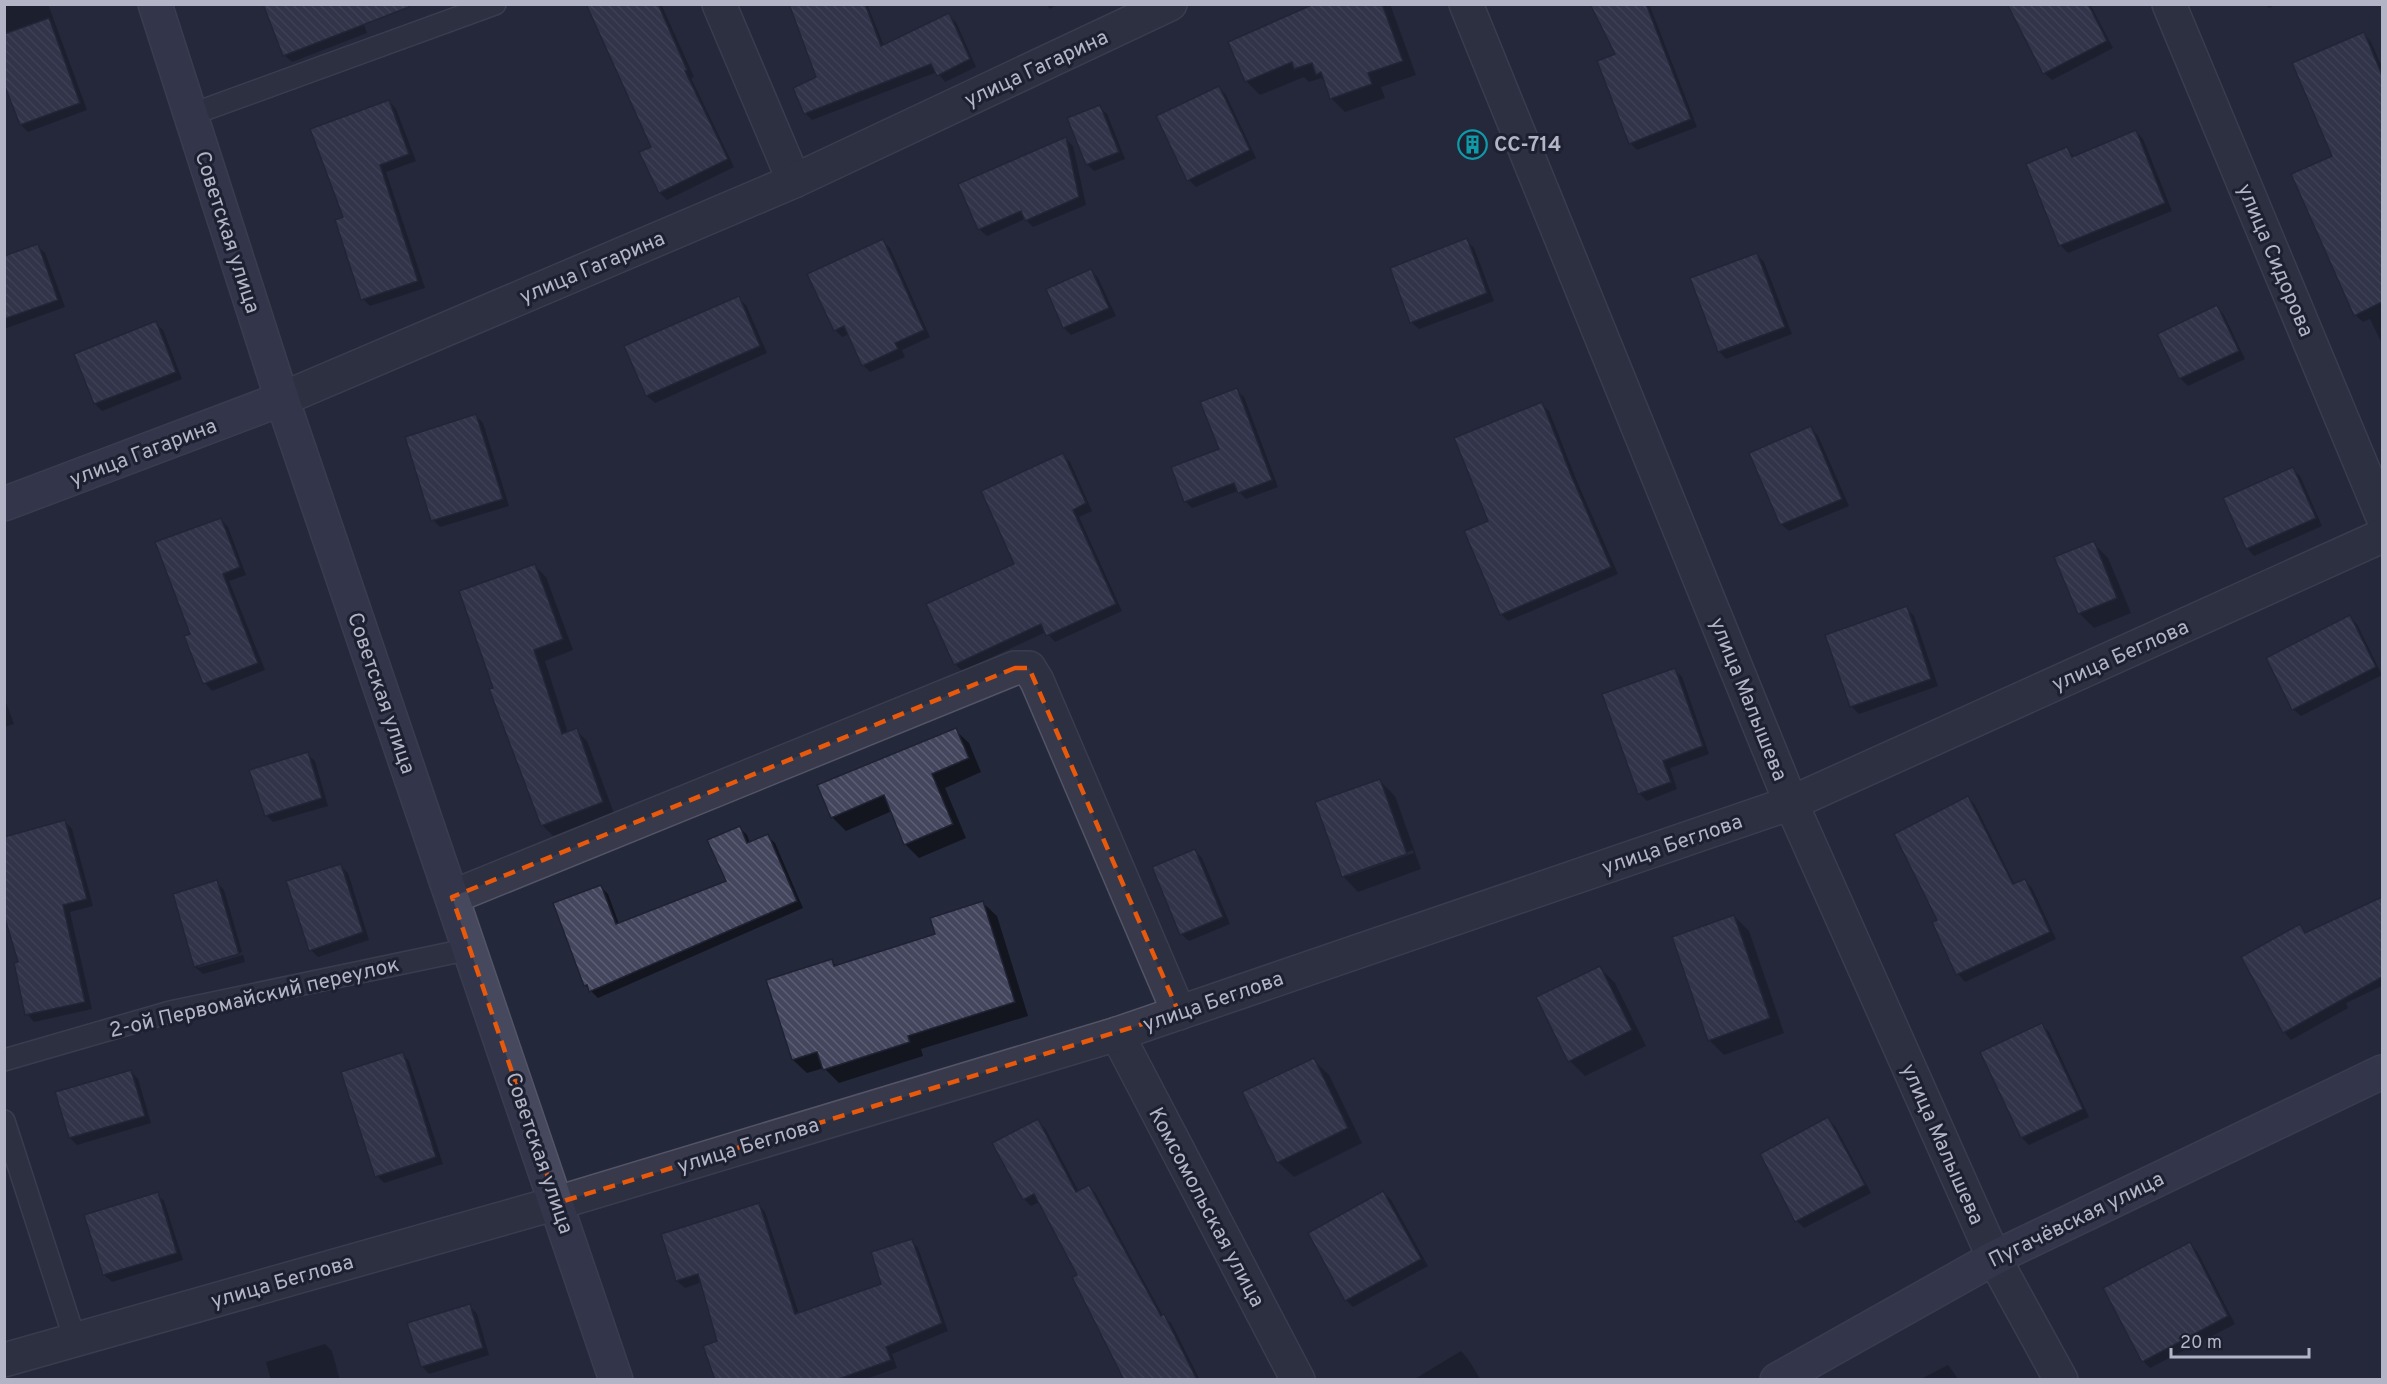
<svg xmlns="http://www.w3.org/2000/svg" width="2387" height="1384" viewBox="0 0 2387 1384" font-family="Overpass,sans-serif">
<defs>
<pattern id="building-back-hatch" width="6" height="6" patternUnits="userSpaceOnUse" patternTransform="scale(1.5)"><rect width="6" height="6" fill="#43465d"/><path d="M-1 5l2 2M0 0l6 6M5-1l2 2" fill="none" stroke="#5c5e73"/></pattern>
</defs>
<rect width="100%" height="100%" fill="#24283b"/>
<g fill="#0007" fill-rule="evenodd">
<polygon points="4,4 48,4 87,110 28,132 21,125 4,80"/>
<polygon points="356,4 367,33 292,62 284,55"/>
<polygon points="611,4 661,4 694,77 691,78 734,167 667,200 660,193 653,147"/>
<polygon points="790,4 867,4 884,46 948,15 956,22 976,67 945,82 937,72 812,120 805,113 818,78"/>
<polygon points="1046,4 1058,4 1050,9"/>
<polygon points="1314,4 1390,4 1416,75 1381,87 1385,98 1345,112 1331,98 1326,83 1321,78 1309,82 1304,77 1260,95 1246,81"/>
<polygon points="1591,4 1649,4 1697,127 1637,150 1630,143 1617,55"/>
<polygon points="2009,4 2090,4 2113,48 2052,80 2044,73"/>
<polygon points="2265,4 2278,4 2269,8"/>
<polygon points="2364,34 2371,42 2382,67 2382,344 2370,319 2363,322 2355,315 2334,157"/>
<polygon points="1219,87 1226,95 1256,158 1196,187 1189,180"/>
<polygon points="389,101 396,109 416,161 386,172 425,288 370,306 363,299 345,218"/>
<polygon points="1099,107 1107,114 1125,159 1094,171 1087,164"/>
<polygon points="2136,131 2143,139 2172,211 2068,253 2060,245 2067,149 2074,156"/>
<polygon points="1066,139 1073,146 1086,205 1033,227 1025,219 987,236 979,229"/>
<polygon points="1466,240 1474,248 1494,301 1419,329 1411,322"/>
<polygon points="883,241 890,248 930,337 902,350 905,357 870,372 863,365 849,334 842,337 835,330"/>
<polygon points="38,246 45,253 65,307 4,329 4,258"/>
<polygon points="1757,255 1764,262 1792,334 1726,359 1719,351"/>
<polygon points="1091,270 1098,278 1116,316 1071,335 1064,328 1048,290"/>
<polygon points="738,298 746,305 767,353 655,403 647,396 626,347"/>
<polygon points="2217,307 2224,315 2245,359 2188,386 2180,378"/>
<polygon points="155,323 163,330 182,379 102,411 95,404"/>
<polygon points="1236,390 1244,397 1278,487 1246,499 1238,491 1192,508 1185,501 1220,450"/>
<polygon points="1541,404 1549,411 1578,484 1618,574 1508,621 1501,614 1490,521"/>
<polygon points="476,416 483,423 509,506 440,527 433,520"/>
<polygon points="1811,428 1818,436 1849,506 1789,531 1781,524"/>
<polygon points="1063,455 1070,462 1092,511 1079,517 1122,611 1055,642 1046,632 962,671 955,664 1016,565"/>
<polygon points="2293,469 2300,476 2322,526 2254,556 2247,548"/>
<polygon points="221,519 228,527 246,575 229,581 265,670 212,691 205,683 192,634"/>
<polygon points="2093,543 2108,558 2131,613 2094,628 2079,613"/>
<polygon points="535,566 546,577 573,650 545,661 568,733 576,730 587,741 614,813 553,836 542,825 495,689"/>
<polygon points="1906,608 1914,616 1938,686 1859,714 1852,707 1827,636"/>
<polygon points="2349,617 2357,624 2382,675 2301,716 2293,709"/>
<polygon points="1674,669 1682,677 1709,754 1670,768 1677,789 1647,801 1639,793"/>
<polygon points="4,697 14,724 4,727"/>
<polygon points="955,730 969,743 981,772 945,788 966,838 919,858 905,844 892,811 846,831 832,817"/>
<polygon points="307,754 315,761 328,806 273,822 266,815"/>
<path d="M1380,781l15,15 26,73 -63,23 -15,-16zM1413,850l1,3 -65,23v-3z"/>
<polygon points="1968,797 1975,805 2015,885 2024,880 2032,888 2056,939 1965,982 1958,974 1934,923 1939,921"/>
<polygon points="64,821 72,829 93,906 70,912 92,1009 34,1022 27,1014 19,964"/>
<polygon points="739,827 747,835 750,843 767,836 775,843 803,908 598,998 585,985 600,886 608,894 619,924 728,882"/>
<polygon points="1195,851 1202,858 1230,924 1189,941 1181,934"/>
<polygon points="340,866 348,873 369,940 318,957 311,950"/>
<polygon points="216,882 224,890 242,952 198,965 198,968 243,955 245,962 203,974 195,967"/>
<polygon points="2382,899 2382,986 2346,1003 2348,1008 2291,1040 2284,1032 2300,926 2307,934"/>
<polygon points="983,903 997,916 1028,1016 921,1049 923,1056 839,1083 824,1068 807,1073 793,1060 831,961 838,967 937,935"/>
<polygon points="1734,916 1749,931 1784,1033 1724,1055 1709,1040"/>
<polygon points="1600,968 1615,983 1646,1046 1585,1076 1570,1061 1538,998"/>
<polygon points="2042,1025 2049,1032 2089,1117 2029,1145 2022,1138 1982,1053"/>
<polygon points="402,1053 409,1061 443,1164 384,1183 377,1176"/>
<polygon points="1313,1060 1329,1075 1362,1143 1294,1177 1278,1162"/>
<polygon points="131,1071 138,1079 151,1123 77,1145 70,1138"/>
<polygon points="1828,1119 1835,1126 1871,1193 1804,1228 1797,1221"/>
<polygon points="1037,1121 1045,1128 1079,1192 1089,1186 1096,1194 1163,1316 1171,1323 1200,1380 1125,1380 1079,1275 1040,1202 1031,1206 1024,1199"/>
<polygon points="1383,1192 1391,1200 1428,1266 1353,1307 1346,1300"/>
<polygon points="157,1194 164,1201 183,1260 112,1282 104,1275 86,1216"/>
<polygon points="758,1204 765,1212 799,1314 883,1285 911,1240 918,1248 948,1331 892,1354 897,1368 863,1380 717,1380 719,1342 702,1282 685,1288 677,1281"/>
<polygon points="2190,1244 2197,1251 2235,1324 2150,1368 2143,1361"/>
<polygon points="470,1306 477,1314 489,1355 429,1374 422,1366"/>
<polygon points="325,1344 332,1351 340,1380 271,1380 266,1362"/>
<polygon points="1461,1351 1468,1359 1481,1380 1413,1380"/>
<polygon points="1948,1365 1959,1380 1919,1380"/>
</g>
<g fill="url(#building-back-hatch)" stroke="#1f2232" stroke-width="1.5">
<polygon points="263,4 408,4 409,7 283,56"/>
<polygon points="586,4 658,4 687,70 685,71 728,159 659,193 639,152 651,147"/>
<polygon points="789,4 865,4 881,46 949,13 970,59 937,76 931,64 804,114 793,88 816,77"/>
<polygon points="1314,4 1382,4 1403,61 1368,73 1372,84 1330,99 1321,72 1316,75 1312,63 1294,69 1292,62 1245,82 1228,42"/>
<polygon points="1590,4 1646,4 1691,119 1629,144 1597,61 1615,54"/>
<polygon points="2007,4 2088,4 2107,41 2043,74"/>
<polygon points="49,18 80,103 20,125 4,84 4,34"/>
<polygon points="2364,32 2382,75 2382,302 2354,316 2291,174 2332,156 2292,63"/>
<polygon points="1219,86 1250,150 1187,181 1156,116"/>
<polygon points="389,100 409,154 380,165 418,281 361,300 335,220 343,217 310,129"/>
<polygon points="1100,105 1119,152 1086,165 1067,118"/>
<polygon points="2136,130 2165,203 2059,246 2026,164 2067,147 2072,157"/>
<polygon points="1066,137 1079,197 1025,221 1021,211 978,230 958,184"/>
<polygon points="1467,238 1487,293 1410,323 1390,268"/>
<polygon points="883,239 924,330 895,343 898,349 862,366 844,326 834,331 807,274"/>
<polygon points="38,244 58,300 4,319 4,256"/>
<polygon points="1757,253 1785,327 1718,352 1690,278"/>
<polygon points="1091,269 1109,308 1063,328 1046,289"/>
<polygon points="739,296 760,346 646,396 624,346"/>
<polygon points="2217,305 2239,351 2179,379 2157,334"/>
<polygon points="156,321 176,372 94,404 74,354"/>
<polygon points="1237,388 1272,480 1238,493 1234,483 1184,502 1171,467 1219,449 1200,402"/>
<polygon points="1542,402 1571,475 1611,567 1500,615 1464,531 1488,521 1454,438"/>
<polygon points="476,414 503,499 431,521 405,437"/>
<polygon points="1811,426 1842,499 1780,525 1749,453"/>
<polygon points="1063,453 1086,503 1073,510 1116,604 1046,636 1041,624 954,665 926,604 1014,564 981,491"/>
<polygon points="2293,467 2316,518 2246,549 2223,498"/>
<polygon points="221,518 240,567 223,574 258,663 203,684 184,636 190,634 155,542"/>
<polygon points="2094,541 2117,598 2078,614 2054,557"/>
<polygon points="535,564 563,639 534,650 562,734 577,728 603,802 541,826 489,689 493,688 459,591"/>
<polygon points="1907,606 1931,679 1850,707 1825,635"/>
<polygon points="2350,615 2376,667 2292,710 2266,658"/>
<polygon points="1675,668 1703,746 1663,761 1671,782 1638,794 1602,694"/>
<polygon points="956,728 969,758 932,774 953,824 904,845 884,795 831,818 817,785"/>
<polygon points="308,752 322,798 265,816 249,770"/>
<polygon points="1380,779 1407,854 1342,877 1315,802"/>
<polygon points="1968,796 2013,884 2025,879 2050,932 1956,975 1932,922 1937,920 1894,834"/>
<polygon points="65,820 87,899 63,905 85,1002 25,1015 14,963 18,962 4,915 4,837"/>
<polygon points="740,826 747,843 768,834 797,901 589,992 587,985 584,986 553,903 601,885 616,924 726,881 707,840"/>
<polygon points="1195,849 1223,917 1180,935 1152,867"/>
<polygon points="341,864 363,932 309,951 286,881"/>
<polygon points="217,880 239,954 194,967 173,894"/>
<polygon points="2382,897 2382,977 2283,1033 2241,957 2300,924 2305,933"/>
<polygon points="983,901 1015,1002 908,1036 910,1042 823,1070 817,1052 792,1060 766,980 832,959 834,966 935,934 930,918"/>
<polygon points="1734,915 1770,1018 1708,1041 1672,937"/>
<polygon points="1600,966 1632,1030 1568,1062 1536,997"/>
<polygon points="2042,1023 2083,1109 2021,1138 1980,1052"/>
<polygon points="403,1052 436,1157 375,1177 341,1072"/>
<polygon points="1314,1058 1348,1128 1277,1163 1242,1092"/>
<polygon points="131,1070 145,1116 69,1138 55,1092"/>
<polygon points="1828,1117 1865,1185 1795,1222 1760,1154"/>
<polygon points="1038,1119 1076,1192 1089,1185 1161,1316 1164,1314 1197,1380 1124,1380 1072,1277 1077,1275 1034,1194 1023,1200 992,1143"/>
<polygon points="1383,1191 1421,1259 1345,1301 1308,1233"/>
<polygon points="158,1192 177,1253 103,1275 84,1215"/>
<polygon points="759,1203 795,1314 881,1284 871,1252 912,1239 942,1323 886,1347 891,1360 836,1380 715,1380 703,1346 717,1341 698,1274 676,1281 661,1234"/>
<polygon points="2190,1242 2228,1316 2142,1362 2103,1288"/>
<polygon points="470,1304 483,1348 421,1367 407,1323"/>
</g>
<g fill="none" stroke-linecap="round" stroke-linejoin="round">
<defs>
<g id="lane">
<polyline points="190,115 495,4"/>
<polyline points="4,1060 170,1012 470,949"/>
<polyline points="4,1121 75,1340"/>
</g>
<g id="street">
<polyline points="719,4 794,181"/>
<polyline points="1466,4 1791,803 1994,1258 2061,1380"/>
<polyline points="2169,4 2382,515"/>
<polyline points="282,399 794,181 1170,4"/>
<polyline points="452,897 1015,668 1029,668 1037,681 1179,1013"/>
<polyline points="1117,1034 1298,1380"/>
<polyline points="4,1360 557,1203 1117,1034 1791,803 2382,536"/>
</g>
<g id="secondary">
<polyline points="155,4 282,399 616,1380"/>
<polyline points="4,504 282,399"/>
<polyline points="1777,1380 1994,1258 2382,1072"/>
</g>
</defs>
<use href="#lane" stroke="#535566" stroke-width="24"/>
<use href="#street" stroke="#535566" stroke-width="36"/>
<use href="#secondary" stroke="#535566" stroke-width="36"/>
<use href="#lane" stroke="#383a4b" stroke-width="21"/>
<use href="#street" stroke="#383a4b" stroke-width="33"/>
<use href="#secondary" stroke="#46485e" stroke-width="33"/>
</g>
<path d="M0 0H2387V1384H0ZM1015,668h14l150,345 -622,190 -105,-306z" fill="#24283b" fill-opacity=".55" fill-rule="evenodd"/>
<path fill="none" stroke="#e8590c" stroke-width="4.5" stroke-dasharray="12 8" stroke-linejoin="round" d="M1015,668h14l150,345 -622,190 -105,-306z"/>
<defs>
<symbol id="building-ring" viewBox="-11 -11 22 22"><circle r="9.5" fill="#1d2030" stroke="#0f9aa8" stroke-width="1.5"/><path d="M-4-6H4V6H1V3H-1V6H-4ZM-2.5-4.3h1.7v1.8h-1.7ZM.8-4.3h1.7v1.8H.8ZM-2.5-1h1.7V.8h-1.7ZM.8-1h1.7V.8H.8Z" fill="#0f9aa8"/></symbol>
</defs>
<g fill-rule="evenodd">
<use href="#building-ring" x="1456" y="128" width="33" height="33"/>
</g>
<g text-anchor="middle" stroke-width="6" stroke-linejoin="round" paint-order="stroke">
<g font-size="21" fill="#b3b5c7" stroke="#1d2030">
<text transform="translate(1036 68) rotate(-25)" y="7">улица Гагарина</text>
<text transform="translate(228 232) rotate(72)" y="7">Советская улица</text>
<text transform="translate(2276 260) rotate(67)" y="7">улица Сидорова</text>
<text transform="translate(592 267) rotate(-23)" y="7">улица Гагарина</text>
<text transform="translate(143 452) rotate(-21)" y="7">улица Гагарина</text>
<text transform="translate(2120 655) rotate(-24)" y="7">улица Беглова</text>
<text transform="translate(382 693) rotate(71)" y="7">Советская улица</text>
<text transform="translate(1749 699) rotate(68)" y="7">улица Малышева</text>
<text transform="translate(1672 844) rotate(-19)" y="7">улица Беглова</text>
<text transform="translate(254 997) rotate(-13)" y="7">2-ой Первомайский переулок</text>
<text transform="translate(1213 1001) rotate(-19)" y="7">улица Беглова</text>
<text transform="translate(1943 1144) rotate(66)" y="7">улица Малышева</text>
<text transform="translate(748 1145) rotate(-17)" y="7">улица Беглова</text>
<text transform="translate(540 1153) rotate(71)" y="7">Советская улица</text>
<text transform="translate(1207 1207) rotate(62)" y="7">Комсомольская улица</text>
<text transform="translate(2076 1219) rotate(-26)" y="7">Пугачёвская улица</text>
<text transform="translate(282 1281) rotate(-16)" y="7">улица Беглова</text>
</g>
<g font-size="21" font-weight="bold" fill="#b3b5c7" stroke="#1d2030" text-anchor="start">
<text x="1494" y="151">СС-714</text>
</g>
</g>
<rect width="2387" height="1384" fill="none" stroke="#b3b5c7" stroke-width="12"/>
<path d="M2171 1348v9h138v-9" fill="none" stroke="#b3b5c7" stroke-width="3"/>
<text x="2180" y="1348" font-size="18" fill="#b3b5c7" stroke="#1d2030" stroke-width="4.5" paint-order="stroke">20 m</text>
</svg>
